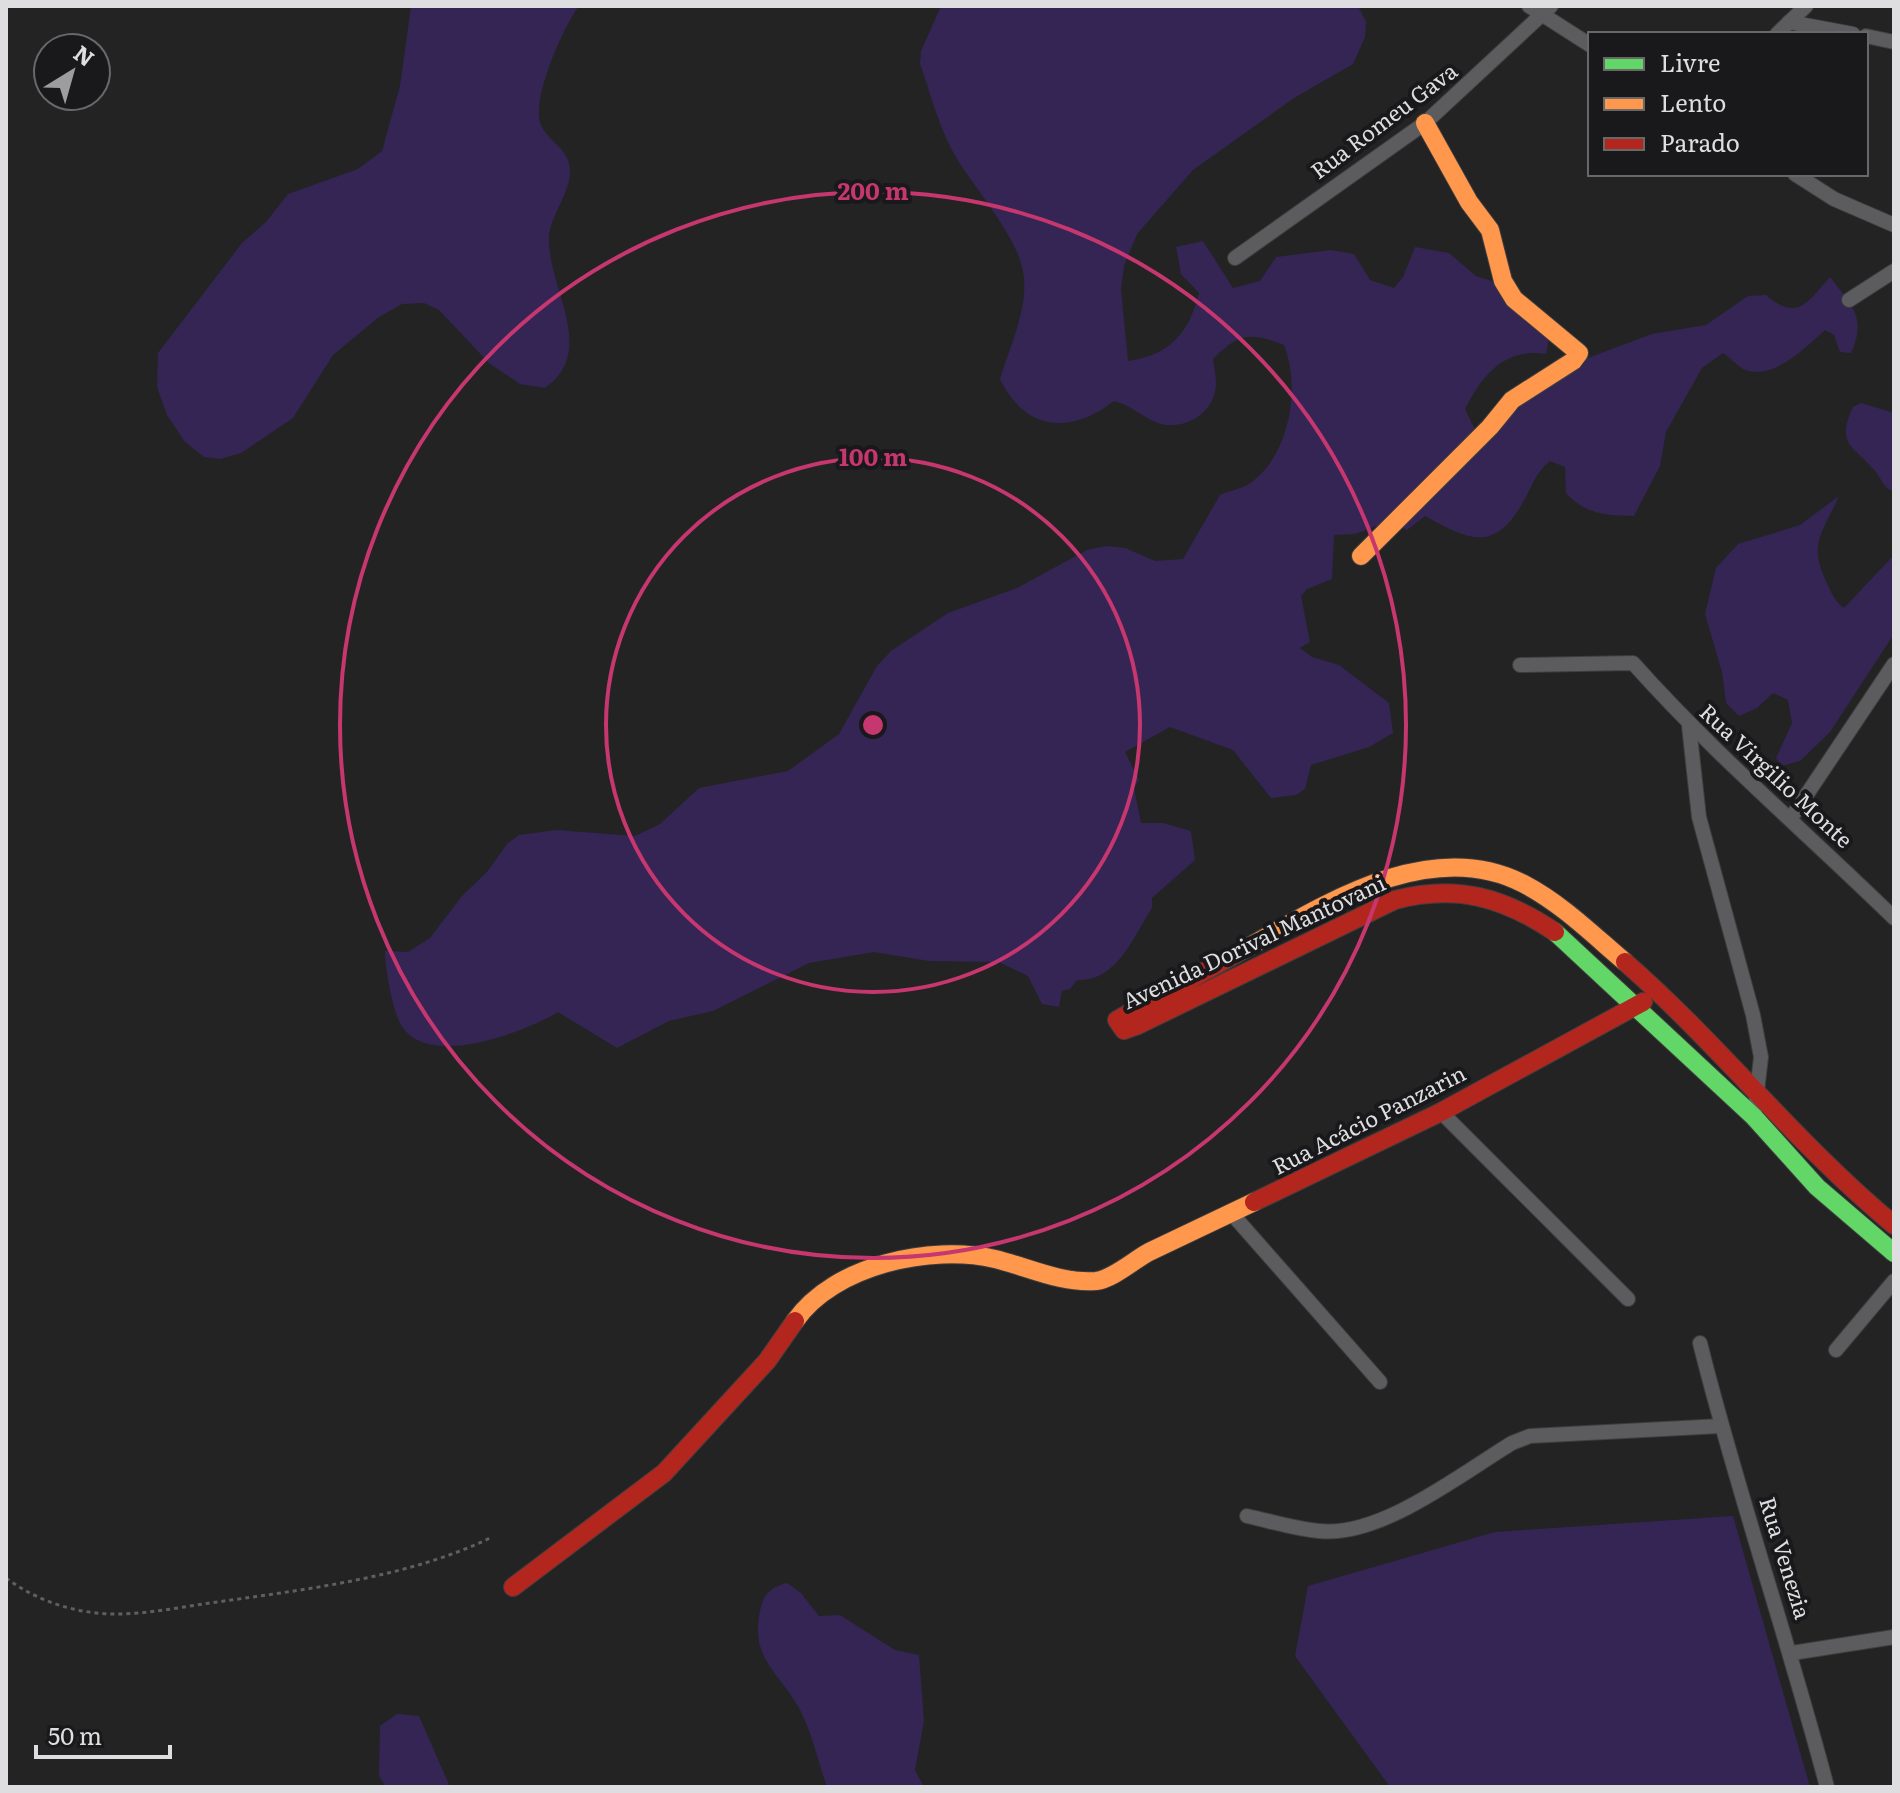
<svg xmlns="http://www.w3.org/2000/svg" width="1900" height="1793" viewBox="0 0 1900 1793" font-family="Literata,serif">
<rect width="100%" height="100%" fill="#232324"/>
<g fill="#342555">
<path d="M411,6h168c-16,21 -49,96 -38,119 8,18 28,23 29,45 1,24 -22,47 -21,71 1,51 48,110 -4,147l-25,-4 -30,-20 -51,-54 -15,-7 -22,1 -23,13 -46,38 -40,63 -52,35 -21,6 -16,-2 -19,-15 -18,-27 -10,-28 1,-34 84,-110 24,-21 22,-28 70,-25 24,-18 18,-65z"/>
<path d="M941,6h417l8,16 -1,15 -12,27 -59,34 -101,72 -56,64 -13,32 -3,23 7,72c42,-6 61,-28 71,-68l-18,-19 -5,-27 27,-6 30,47 27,-7 16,-24 55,-7 23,4 16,26 24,8 9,-11 12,-30 34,6 27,23 19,6 54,56 -3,16c-42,-7 -64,22 -81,55l12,25 71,-61 104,-39 54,-9 42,-29 18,-1c31,27 41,8 64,-18 22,29 37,40 21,76l-11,-1 -6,-17 -9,-5c-19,17 -52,52 -82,39 -6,-4 -13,-11 -20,-16l-21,15 -36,64 -6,34 -26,50c-28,-1 -48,-1 -68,-23l-1,-26 -15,-6c-12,9 -17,22 -24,36 -30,56 -54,45 -101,19l-18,14 -17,-9 -35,13 -21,1 -2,44 -25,10 -6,7 9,46 -10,6 12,9 27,8 50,38 4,30 -24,14 -58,18 -6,24 -9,6 -25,3 -38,-48 -63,-23 -45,25 14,28 -5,8 7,35h22l28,8 4,29 -43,38v10c-19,29 -35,74 -75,72l-7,9 -8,2 -3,16 -17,-3 -14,-28 -29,-14 -70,-1 -55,-9 -65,11 -96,48 -44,10 -52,27 -59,-36c-33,20 -134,59 -158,11 -8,-16 -15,-55 -15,-72l23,1 22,-14 32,-42 25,-24 20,-28 12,-9 37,-5 79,6 25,-12 39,-36 89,-17 51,-37 38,-68 14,-15 57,-38 69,-25 70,-38 19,-4 19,2 30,13 28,-2 37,-64c9,-4 21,-6 29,-11 41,-28 52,-96 35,-139 -34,-13 -45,-12 -71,14 1,8 3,17 3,25 -1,31 -36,50 -63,37 -14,-7 -23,-16 -39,-20 -43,34 -89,30 -114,-22 10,-33 27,-67 24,-101 -4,-42 -51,-89 -72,-128 -14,-26 -22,-58 -32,-86l1,-13z"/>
<path d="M1861,403l33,10 -2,78c-9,-4 -10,-11 -16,-19 -22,-27 -41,-26 -23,-65z"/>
<path d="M1839,496c-16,36 -31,47 -13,85 5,11 8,20 18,27l50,-53v79l-64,98 -30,29 -19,5 -5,-8 16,-35 -4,-23 -15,-7 -16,15 -18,8 -13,-13 -4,-31 -17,-58 11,-46 22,-24 62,-19z"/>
<polygon points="1733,1516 1810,1787 1390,1787 1295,1656 1308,1586 1495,1532"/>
<path d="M787,1583l14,10 18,23 21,-1 55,35 24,5 5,66 -9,49 9,17h-97c-8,-23 -14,-49 -24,-71 -18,-40 -54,-54 -43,-105 3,-17 11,-24 27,-28z"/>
<polygon points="397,1714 419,1716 450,1787 386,1787 379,1776 380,1726"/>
</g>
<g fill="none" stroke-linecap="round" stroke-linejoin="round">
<defs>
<g id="street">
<polyline points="1529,6 1590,45"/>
<polyline points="1789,22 1853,34"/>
<polyline points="1777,34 1806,6"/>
<polyline points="1866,36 1894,42"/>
<polyline points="1795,174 1834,199 1894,225"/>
<polyline points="1235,258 1425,123 1551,6"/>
<polyline points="1849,300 1894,271"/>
<path d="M1520,665l113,-2c81,91 174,170 261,255"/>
<polyline points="1689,726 1699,817 1753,1015 1761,1057 1754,1117"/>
<polyline points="1791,818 1894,664"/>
<polyline points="1441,1112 1628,1299"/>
<polyline points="1233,1215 1380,1382"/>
<path d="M1700,1343c37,149 88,295 127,444"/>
<polyline points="1836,1350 1894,1281"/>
<path d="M1247,1516c23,5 48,13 72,15 61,7 142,-57 193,-88l18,-7 191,-10"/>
<polyline points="1792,1653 1894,1637"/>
</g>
<polyline id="fast" points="1555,932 1754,1117 1817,1187 1894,1253"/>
<g id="slow">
<polyline points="1361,556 1490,427 1512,400 1573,361 1579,353 1514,299 1503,281 1490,230 1469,202 1425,123"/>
<path d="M1236,954c83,-46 192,-120 288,-70 38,20 68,50 101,78"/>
<path d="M795,1321c39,-56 136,-77 200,-62 33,8 67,25 101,22 17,-2 38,-21 53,-29 35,-17 70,-33 105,-50"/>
</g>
<g id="jam">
<path d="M1236,954l-119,66 7,10 14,-5 257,-125c61,-16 108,-3 160,32"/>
<path d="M1625,962c95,83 172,183 269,263"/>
<polyline points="1254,1202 1441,1112 1643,1002"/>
<polyline points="513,1587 664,1473 767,1361 795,1321"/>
</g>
</defs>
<use href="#street" stroke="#3e3e3f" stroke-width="16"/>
<use href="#fast" stroke="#3e3e3f" stroke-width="20"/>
<use href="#slow" stroke="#3e3e3f" stroke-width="20"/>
<use href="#jam" stroke="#3e3e3f" stroke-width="20"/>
<path stroke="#5f5f60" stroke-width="3" stroke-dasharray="4 4" stroke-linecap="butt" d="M6,1578c23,17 49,28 77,33 42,8 85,-2 127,-8 91,-13 199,-25 282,-66"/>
<use href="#street" stroke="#5c5b5d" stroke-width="14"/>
<use href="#fast" stroke="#63d668" stroke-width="18"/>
<use href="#slow" stroke="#ff974d" stroke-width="18"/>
<use href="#jam" stroke="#b3261e" stroke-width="18"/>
</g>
<g fill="none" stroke="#c6366f" stroke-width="4">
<circle cx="873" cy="725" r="267"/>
<circle cx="873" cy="725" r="533"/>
</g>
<g text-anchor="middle" stroke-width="8" stroke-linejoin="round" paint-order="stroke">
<g font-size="22" fill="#dedde0" stroke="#19181b">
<text transform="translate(1384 121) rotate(-37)" y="8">Rua Romeu Gava</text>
<text transform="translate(1776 776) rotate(43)" y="8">Rua Virgilio Monte</text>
<text transform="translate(1254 942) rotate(-25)" y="8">Avenida Dorival Mantovani</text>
<text transform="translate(1369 1120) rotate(-27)" y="8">Rua Acácio Panzarin</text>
<text transform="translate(1785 1558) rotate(73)" y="8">Rua Venezia</text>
</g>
</g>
<circle cx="873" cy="725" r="12" fill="#c6366f" stroke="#19181b" stroke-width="4"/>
<g font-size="24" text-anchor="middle" font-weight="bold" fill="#c6366f" stroke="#19181b" stroke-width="8" stroke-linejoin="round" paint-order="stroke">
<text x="873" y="200">200 m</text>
<text x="873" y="466">100 m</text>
</g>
<rect width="1900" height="1793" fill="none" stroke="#dedde0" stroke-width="16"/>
<rect x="1588" y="32" width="280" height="144" fill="#19181b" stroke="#68676a" stroke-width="2"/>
<rect x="1604" y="58" width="40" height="12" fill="#63d668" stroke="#68676a" stroke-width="2"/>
<text x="1660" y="72" font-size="24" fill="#dedde0">Livre</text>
<rect x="1604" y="98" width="40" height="12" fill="#ff974d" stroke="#68676a" stroke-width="2"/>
<text x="1660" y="112" font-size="24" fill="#dedde0">Lento</text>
<rect x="1604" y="138" width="40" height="12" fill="#b3261e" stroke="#68676a" stroke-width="2"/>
<text x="1660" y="152" font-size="24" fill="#dedde0">Parado</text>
<g transform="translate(72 72) rotate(37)"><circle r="38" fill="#19181b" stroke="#68676a" stroke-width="2"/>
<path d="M0-6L14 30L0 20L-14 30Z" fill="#9d9c9e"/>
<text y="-12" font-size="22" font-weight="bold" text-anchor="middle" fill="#dedde0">N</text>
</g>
<path d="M36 1745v12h134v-12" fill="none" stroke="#dedde0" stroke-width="4"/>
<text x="48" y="1745" font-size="24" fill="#dedde0" stroke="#19181b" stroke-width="6" paint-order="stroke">50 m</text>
</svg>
